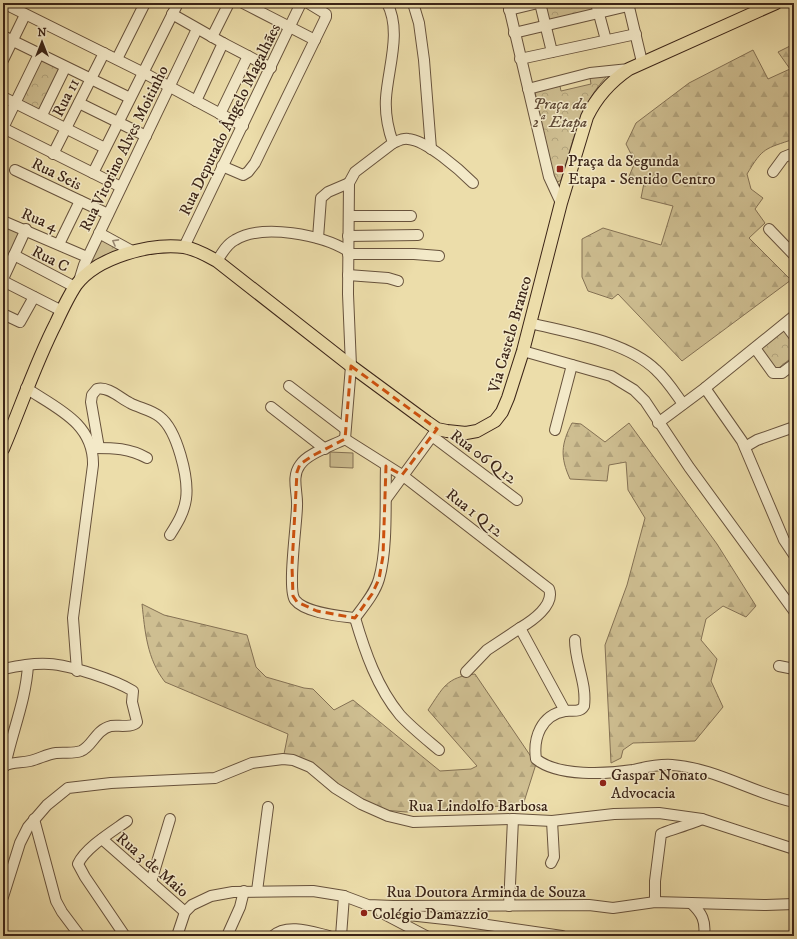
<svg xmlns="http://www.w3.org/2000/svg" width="797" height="939" viewBox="0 0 797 939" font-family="'IM FELL DW Pica',serif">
<defs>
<pattern id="forest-firs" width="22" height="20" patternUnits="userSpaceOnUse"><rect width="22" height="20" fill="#cebe91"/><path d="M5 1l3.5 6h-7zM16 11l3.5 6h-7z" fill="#b2a37c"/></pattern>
<pattern id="park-crowns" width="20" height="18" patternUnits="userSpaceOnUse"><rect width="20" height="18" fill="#cebe91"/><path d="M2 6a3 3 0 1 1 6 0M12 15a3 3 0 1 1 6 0" fill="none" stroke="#b2a37c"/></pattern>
</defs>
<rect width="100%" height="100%" fill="#ecddaa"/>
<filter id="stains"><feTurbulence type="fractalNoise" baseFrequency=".005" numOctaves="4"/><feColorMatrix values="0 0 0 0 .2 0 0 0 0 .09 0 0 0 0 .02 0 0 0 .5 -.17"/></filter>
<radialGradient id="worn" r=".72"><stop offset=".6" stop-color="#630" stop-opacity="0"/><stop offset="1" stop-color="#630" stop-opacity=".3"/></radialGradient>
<g fill="#cebe91" stroke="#847154">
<polygon points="3,226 19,233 3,268"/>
<polygon points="330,452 353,453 353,468 330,467"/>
</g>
<g fill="url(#forest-firs)" stroke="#847154">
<path d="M794,44v95c-29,10 -31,8 -47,35l4,15 12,9 -8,11 10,14 -16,15 42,42 -109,81 -64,-67 -6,5 -24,-8 -6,-14v-38l21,-11 58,17 12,-39 -32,-8 3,-15 -16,-4 7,-17 -9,-18 10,-21 53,-40 64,-33 15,29 22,-10 -12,-17z"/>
<path d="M572,423l9,1 24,18 24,-19 88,121 39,62 -10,11 -23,-11 -17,13 -5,21 16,19 -6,22 12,26 -28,34 -62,2 -10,7 -2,8 -10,5 -6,-118 22,-60 18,-67 -17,-28 -2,-28 -17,3 -2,16 -37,-2c-10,-22 -9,-35 2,-56z"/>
<path d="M142,604l22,11 83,20 9,32 10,10 38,11 9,1 21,21 19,-10 87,71 31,-2 6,-3 -49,-56c15,-22 18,-33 47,-36l61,90 -13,41 -62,3 -55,4 -22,-2 -49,-22 -25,-21 -27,-8 5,-25 -123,-52c-18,-23 -20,-50 -23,-78z"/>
</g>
<g fill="url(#park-crowns)" stroke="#847154">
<polygon points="545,3 592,3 594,10 549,20"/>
<polygon points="40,59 61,69 41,112 20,102"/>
<path d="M610,73c-30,29 -37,69 -49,107l-3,2 -4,-3 -19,-87 25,-6 1,5 30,-7 -1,-6z"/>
<polygon points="100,239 121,251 87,268"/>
<polygon points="783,330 794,343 794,356 776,370 759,349"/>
</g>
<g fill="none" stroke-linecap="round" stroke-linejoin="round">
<defs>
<g id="minor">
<polyline points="3,3 144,73 243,126"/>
<polyline points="243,3 315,40"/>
<polyline points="413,3 419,23 424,60 431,149"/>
<polyline points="508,3 549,177 561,203"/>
<polyline points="540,3 552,52"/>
<polyline points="596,3 606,40"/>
<polyline points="628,3 642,62"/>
<polyline points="509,10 538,3"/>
<polyline points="172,14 223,43 271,68"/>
<polyline points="514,33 628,6"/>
<polyline points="3,36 130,98"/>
<polyline points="212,37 229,3"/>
<polyline points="117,59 145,3"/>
<polyline points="520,59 636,34"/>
<polyline points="3,60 25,15"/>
<polyline points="528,89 590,73 629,69"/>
<polyline points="3,97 105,148"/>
<polyline points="196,101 223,43"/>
<polyline points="79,103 146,136"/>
<polyline points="220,114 248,56"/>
<polyline points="42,115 65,68"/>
<polyline points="3,128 121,187"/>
<polyline points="3,128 39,54"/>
<path d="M393,143c5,-2 10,-5 15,-4 18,1 52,31 65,44"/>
<polyline points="53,154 104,53"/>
<polyline points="222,166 243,175 248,172 255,163 326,17 326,14 308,3"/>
<polyline points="15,170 108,214"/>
<polyline points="773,172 784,157 794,153"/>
<polyline points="93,173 178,3"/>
<polyline points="349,216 411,216"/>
<polyline points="3,221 87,257"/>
<polyline points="769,229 794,255"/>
<polyline points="99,233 132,251"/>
<polyline points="348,236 418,235"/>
<polyline points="318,238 321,198 328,192 349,183"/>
<polyline points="59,244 80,201"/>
<polyline points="184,247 301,3"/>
<polyline points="348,254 414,254 439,256"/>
<polyline points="14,255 75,287"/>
<path d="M217,261c5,-8 10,-17 18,-21 28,-17 87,-5 113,11"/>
<polyline points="348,275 388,278 398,281"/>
<polyline points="3,279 26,229"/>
<polyline points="3,281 62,311"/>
<polyline points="79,281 84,265 197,29"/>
<polyline points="3,314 20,322 34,297"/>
<path d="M530,323c40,10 96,18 126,47 11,10 19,23 27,34"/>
<polyline points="785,324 794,336"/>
<polyline points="755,348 773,373 782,373 794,364"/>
<polyline points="523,351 611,376 634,390 645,401 689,467 794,611"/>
<polyline points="289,386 344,428"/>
<path d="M26,388c30,20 68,35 67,77l-20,153 4,53"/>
<polyline points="705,388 742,441 784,540 794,555"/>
<polyline points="271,407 325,449"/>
<polyline points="658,423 705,388 794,316"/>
<polyline points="555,430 572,365"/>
<polyline points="432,436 517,500"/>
<path d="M345,439l6,-73 -3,-72 1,-111 6,-11 38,-29c-5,-14 -8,-30 -7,-45 2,-30 16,-67 1,-95"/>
<path d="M345,439c-13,7 -37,14 -45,26 -9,12 -2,28 -3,41 0,16 -10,84 -2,94 10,13 45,16 60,18 9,-12 20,-25 24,-39 9,-31 6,-80 7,-113"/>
<path d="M345,439l57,36 147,114c6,16 -17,32 -29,39l45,83"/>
<polyline points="745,447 757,440 794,427"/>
<path d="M94,448c20,0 35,0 53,10"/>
<path d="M99,448l-8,-46 1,-7 5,-6c11,-3 23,9 33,14 9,5 22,7 30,14 17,13 29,61 26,82 -2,14 -9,25 -16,36"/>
<polyline points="386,499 435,432"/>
<path d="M355,618c10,34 22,69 45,97 12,13 26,24 39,35"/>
<path d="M575,640c0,23 12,43 9,66 -4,7 -12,4 -19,5 -24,4 -32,27 -29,48 22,18 71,15 97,11 14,-3 25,-6 39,-5 43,3 81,28 122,37"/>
<polyline points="779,666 794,669"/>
<path d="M3,669c15,-3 30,-6 46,-5 21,1 66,16 84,27l-1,11 5,20c-4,6 -19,3 -26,4 -16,4 -18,20 -30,25 -8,3 -17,1 -25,2 -9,1 -17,6 -26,8 -10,2 -18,1 -27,5"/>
<polyline points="466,672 487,650 520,628"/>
<path d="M5,766c7,-34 21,-66 23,-101"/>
<polyline points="34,819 56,901 62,912 80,936"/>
<polyline points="102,839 185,912"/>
<polyline points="551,863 554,857 552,821"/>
<polyline points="151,882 170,819"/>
<polyline points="257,891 268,807"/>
<polyline points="3,897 20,843 28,827 47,805 68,788 111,783 215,778 252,763 283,759 293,760 310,767 335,788 361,804 388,816 413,822 513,819 552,821 614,814 659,813 702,819 794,849"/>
<path d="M655,902v-21l6,-47c2,-2 34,-11 41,-15"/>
<path d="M691,903c11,10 15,18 13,33"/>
<polyline points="509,906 513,819"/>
<polyline points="381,912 454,920 562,936"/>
<polyline points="386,915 426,936"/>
<path d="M125,936l-40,-59 -7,-13c7,-16 35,-33 49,-43"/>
<polyline points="177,936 185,912 192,905 211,896 233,892 313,891 344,896 368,905 393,906 589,905 613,908 655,902 766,905 794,904"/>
<polyline points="227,936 240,907 244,891"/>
<path d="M273,936c14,-13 39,-4 56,0"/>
<polyline points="341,936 344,896"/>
</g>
<path id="major" d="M3,449c18,-42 32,-85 53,-126 6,-13 12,-26 20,-38 21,-28 74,-42 108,-38 12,2 22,8 33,14l134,105 76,56 10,7 10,2 19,2 11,-2 18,-10 7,-9 6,-14 15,-47 38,-148 26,-86c10,-21 23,-35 42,-48l147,-66"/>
</defs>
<use href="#minor" stroke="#67523c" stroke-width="12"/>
<use href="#major" stroke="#3b2417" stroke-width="14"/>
<use href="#minor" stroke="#f3e9c8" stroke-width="10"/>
<use href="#major" stroke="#ecddaa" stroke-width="12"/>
</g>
<defs><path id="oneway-chevron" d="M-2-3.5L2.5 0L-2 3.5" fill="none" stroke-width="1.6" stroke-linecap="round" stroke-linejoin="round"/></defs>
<use stroke="#978670" href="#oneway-chevron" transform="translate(115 242) rotate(-151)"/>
<path fill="none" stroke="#ce510e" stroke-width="3" stroke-dasharray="8 5" stroke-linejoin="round" d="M351,366l86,63 -35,46 -16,-9 -3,90 -4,23 -7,15 -17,24 -38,-7 -20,-9 -4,-6 -1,-30 5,-94 3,-8 14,-9 31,-16z"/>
<g fill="#8f2418" stroke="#f3e9c8" stroke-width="1.5">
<rect x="556" y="165" width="8" height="8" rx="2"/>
<circle cx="603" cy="783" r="4"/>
<circle cx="364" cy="913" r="4"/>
</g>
<g text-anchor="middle" stroke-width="3" stroke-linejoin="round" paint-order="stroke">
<g font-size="16" fill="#3b2417" stroke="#f3e9c8">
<text transform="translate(65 97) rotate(-63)" y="6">Rua 11</text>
<text transform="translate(229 119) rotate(-64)" y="6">Rua Deputado Ângelo Magalhães</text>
<text transform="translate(123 148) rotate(-64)" y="6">Rua Vitorino Alves Moitinho</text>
<text transform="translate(57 173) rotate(26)" y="6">Rua Seis</text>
<text transform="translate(40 219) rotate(23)" y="6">Rua 4</text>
<text transform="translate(51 258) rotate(27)" y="6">Rua C</text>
<text transform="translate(509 334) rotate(-74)" y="6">Via Castelo Branco</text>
<text transform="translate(484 456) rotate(37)" y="6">Rua 06 Q 12</text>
<text transform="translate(475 512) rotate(38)" y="6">Rua 1 Q 12</text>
<text x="478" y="811">Rua Lindolfo Barbosa</text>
<text transform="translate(153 864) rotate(41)" y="6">Rua 3 de Maio</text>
<text x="486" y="897">Rua Doutora Arminda de Souza</text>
</g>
<g font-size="16" font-style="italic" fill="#604a36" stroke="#f3e9c8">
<text x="560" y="109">Praça da<tspan x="560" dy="18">2ª Etapa</tspan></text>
</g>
<g font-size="16" fill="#3b2417" stroke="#f3e9c8" text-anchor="start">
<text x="568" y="166">Praça da Segunda<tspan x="568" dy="18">Etapa - Sentido Centro</tspan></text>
<text x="611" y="780">Gaspar Nonato<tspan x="611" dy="18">Advocacia</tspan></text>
<text x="372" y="919">Colégio Damazzio</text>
</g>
</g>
<rect width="797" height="939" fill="none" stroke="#ecddaa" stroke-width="16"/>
<rect x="4" y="4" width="789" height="931" fill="none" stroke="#3b2417" stroke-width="2"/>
<rect x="8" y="8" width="781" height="923" fill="none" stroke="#3b2417"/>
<g transform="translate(42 42)" stroke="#f3e9c8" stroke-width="3" paint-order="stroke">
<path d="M0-3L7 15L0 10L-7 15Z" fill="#3b2417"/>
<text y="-6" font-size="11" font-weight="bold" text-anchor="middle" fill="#3b2417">N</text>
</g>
<rect width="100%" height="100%" filter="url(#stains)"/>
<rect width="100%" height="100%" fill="url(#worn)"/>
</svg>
